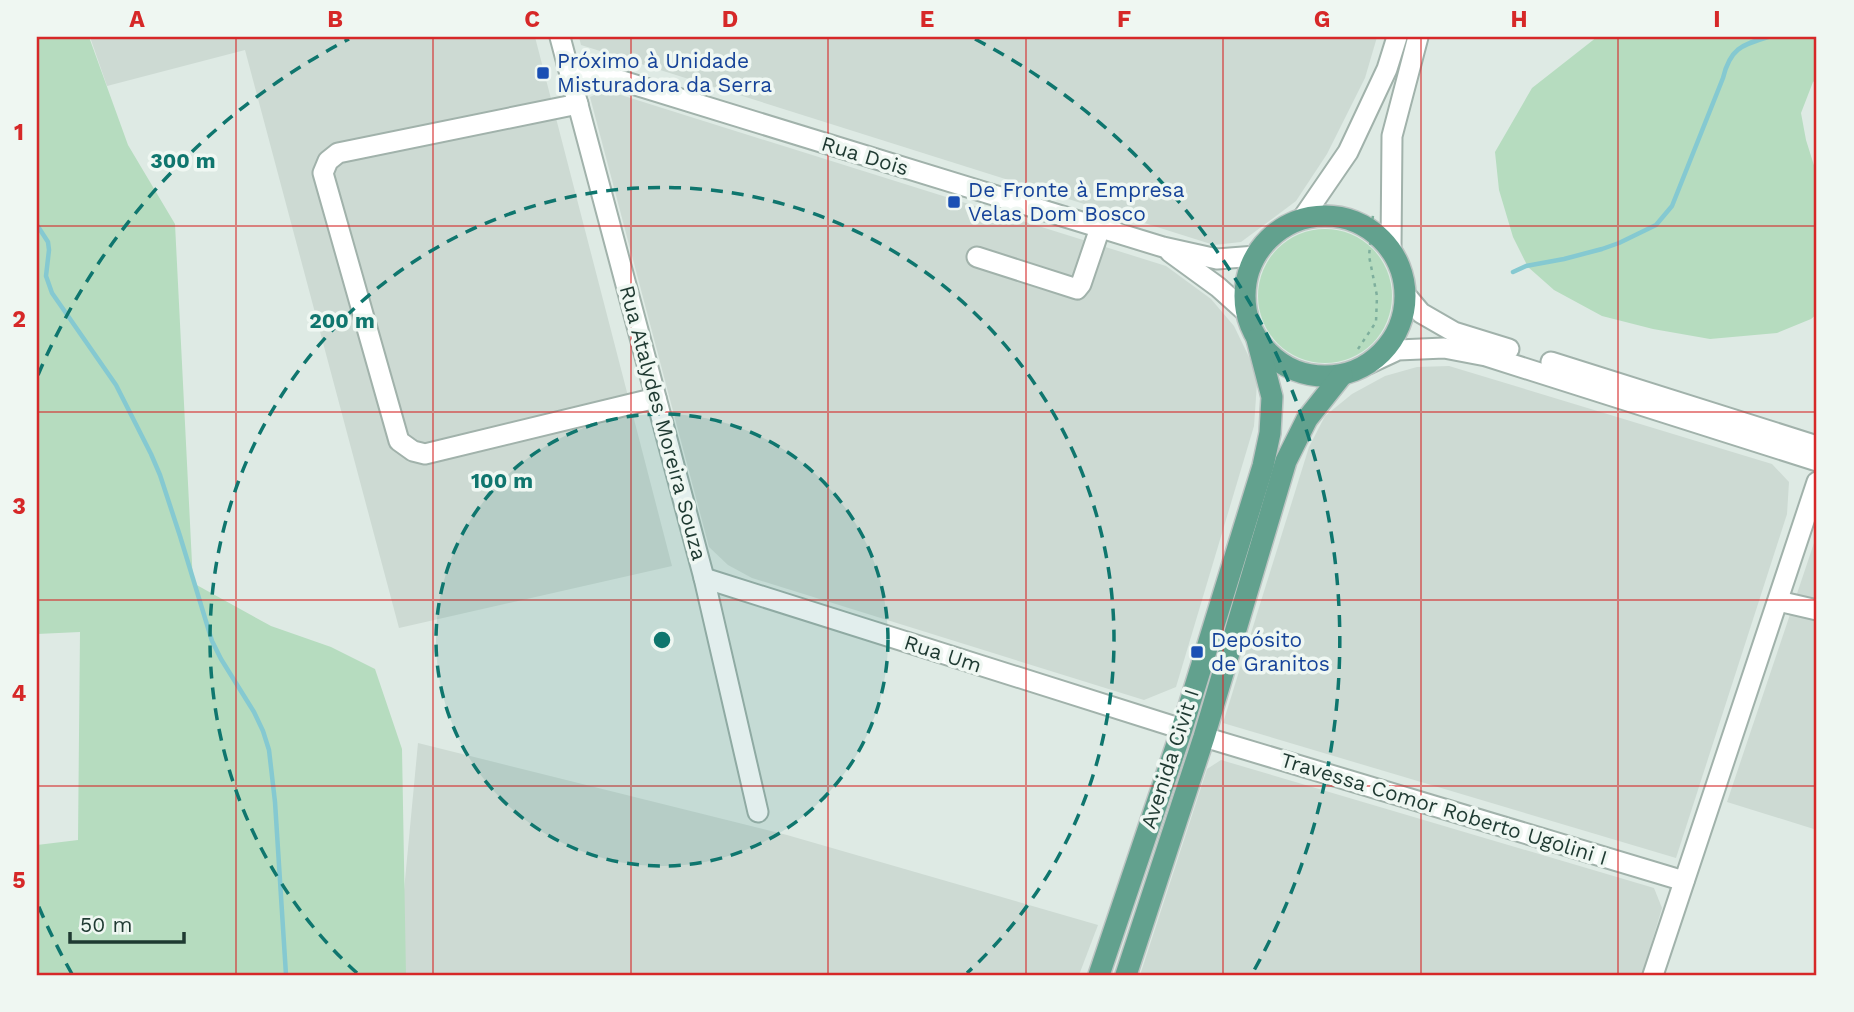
<svg xmlns="http://www.w3.org/2000/svg" width="1854" height="1012" viewBox="0 0 1854 1012" font-family="'Work Sans',sans-serif">
<rect width="100%" height="100%" fill="#deeae4"/>
<g fill="#cddad3">
<polygon points="90,37 535,37 672,566 399,628 245,50 107,86"/>
<polygon points="579,37 1377,37 1365,78 1327,154 1296,201 1241,242 1214,245 581,45"/>
<polygon points="605,90 1166,266 1211,299 1234,326 1250,359 1257,383 1254,426 1176,687 1144,700 752,578 728,565 709,547 590,97"/>
<polygon points="1449,366 1772,464 1789,482 1787,514 1676,858 1223,723 1309,447 1325,416 1352,394 1385,376 1417,367"/>
<polygon points="1817,534 1817,830 1727,802"/>
<polygon points="418,743 787,835 1098,925 1079,975 396,975"/>
<polygon points="1221,760 1654,888 1662,908 1642,975 1140,975 1207,769"/>
</g>
<g fill="#b6dcbf">
<polygon points="37,37 89,37 128,145 175,224 193,583 271,626 331,647 375,669 402,749 406,975 37,975 37,845 78,840 80,632 37,634"/>
<polygon points="1597,37 1817,37 1817,79 1813,82 1801,113 1806,140 1817,175 1817,314 1811,319 1777,333 1710,339 1653,329 1602,316 1554,290 1528,267 1513,237 1499,190 1495,152 1532,88"/>
<circle cx="1325" cy="296" r="67"/>
</g>
<g fill="none" stroke-linecap="round" stroke-linejoin="round">
<g stroke="#85c9d1" stroke-width="4.5">
<polyline points="37,225 48,242 49,250 46,276 52,293 116,385 151,454 160,475 180,536 212,641 221,659 254,712 263,731 269,750 275,802 286,975"/>
<path d="M1513,272l13,-6 38,-7 38,-10 17,-6 37,-18 16,-19 51,-128c7,-29 18,-33 45,-41"/>
</g>
<defs>
<g id="minor">
<polyline points="560,37 704,578 758,812"/>
<polyline points="567,64 1163,247 1217,259 1256,256"/>
<polyline points="578,104 338,153 328,161 323,173 399,441 413,451 425,454 656,398"/>
<polyline points="1302,219 1348,152 1387,69 1397,37"/>
<polyline points="1391,249 1392,136 1418,37"/>
<polyline points="1170,252 1218,287 1247,313"/>
<polyline points="977,257 1077,289 1081,284 1100,228"/>
<polyline points="1405,294 1421,313 1454,332 1509,349"/>
<polyline points="1551,362 1817,446"/>
<polyline points="1368,364 1398,350 1444,348 1486,356 1817,461"/>
<polyline points="704,578 1182,729"/>
<polyline points="1778,601 1817,610"/>
<polyline points="1204,737 1684,881"/>
<polyline points="1653,975 1817,482"/>
</g>
<g id="major">
<circle cx="1325" cy="296" r="80"/>
<polyline points="1099,975 1182,729 1263,466 1270,433 1272,397 1257,339"/>
<polyline points="1126,975 1204,737 1286,461 1307,419 1342,375"/>
</g>
</defs>
<use href="#minor" stroke="#a1b2ab" stroke-width="23"/>
<use href="#major" stroke="#bcc4c2" stroke-width="24"/>
<polyline stroke="#7eaf9d" stroke-width="2.5" stroke-dasharray="3.5 5" stroke-linecap="butt" points="1358,349 1376,322 1377,296 1369,256 1373,215"/>
<use href="#minor" stroke="#fff" stroke-width="19"/>
<use href="#major" stroke="#62a18e" stroke-width="21"/>
</g>
<path fill="none" stroke="#d62828" stroke-width="2" stroke-opacity="0.55" d="M236,37v938M433,37v938M631,37v938M828,37v938M1026,37v938M1223,37v938M1421,37v938M1618,37v938M37,226h1780M37,412h1780M37,600h1780M37,786h1780"/>
<circle cx="662" cy="640" r="226" fill="#0f766e" fill-opacity=".12"/>
<g fill="none" stroke="#0f766e" stroke-width="3.5" stroke-dasharray="12 9">
<circle cx="662" cy="640" r="226"/>
<path d="M357 973A452 452 0 1 1 967 973"/>
<path d="M72 974A678 678 0 0 1 38 905M38 375A678 678 0 0 1 349 39M975 39A678 678 0 0 1 1252 974"/>
</g>
<g fill="#1a4fb4" stroke="#eff7f2" stroke-width="2.5">
<rect x="536" y="66" width="14" height="14" rx="3.5"/>
<rect x="947" y="195" width="14" height="14" rx="3.5"/>
<rect x="1190" y="645" width="14" height="14" rx="3.5"/>
</g>
<g text-anchor="middle" stroke-width="7" stroke-linejoin="round" paint-order="stroke">
<g font-size="21" fill="#164399" stroke="#eff7f2" text-anchor="start">
<text x="557" y="68">Próximo à Unidade<tspan x="557" dy="24">Misturadora da Serra</tspan></text>
<text x="968" y="197">De Fronte à Empresa<tspan x="968" dy="24">Velas Dom Bosco</tspan></text>
<text x="1211" y="647">Depósito<tspan x="1211" dy="24">de Granitos</tspan></text>
</g>
<g font-size="21" fill="#1f3a32" stroke="#eff7f2">
<text transform="translate(865 156) rotate(17)" y="7">Rua Dois</text>
<text transform="translate(663 423) rotate(75)" y="7">Rua Atalydes Moreira Souza</text>
<text transform="translate(943 654) rotate(18)" y="7">Rua Um</text>
<text transform="translate(1170 759) rotate(-72)" y="7">Avenida Civit I</text>
<text transform="translate(1444 809) rotate(17)" y="7">Travessa Comor Roberto Ugolini I</text>
</g>
</g>
<circle cx="662" cy="640" r="10" fill="#0f766e" stroke="#eff7f2" stroke-width="3.5"/>
<g font-size="21" text-anchor="middle" font-weight="bold" fill="#0f766e" stroke="#eff7f2" stroke-width="7" stroke-linejoin="round" paint-order="stroke">
<text x="183" y="168">300 m</text>
<text x="342" y="328">200 m</text>
<text x="502" y="488">100 m</text>
</g>
<rect width="1854" height="1012" fill="none" stroke="#eff7f2" stroke-width="77"/>
<path d="M70 932v10h114v-10" fill="none" stroke="#1f3a32" stroke-width="3.5"/>
<text x="80" y="932" font-size="21" fill="#1f3a32" stroke="#eff7f2" stroke-width="5" paint-order="stroke">50 m</text>
<rect x="38" y="38" width="1777" height="936" fill="none" stroke="#d62828" stroke-width="2.5"/>
<g font-size="23" text-anchor="middle" font-weight="bold" fill="#d62828">
<text x="137" y="27">A</text>
<text x="335" y="27">B</text>
<text x="532" y="27">C</text>
<text x="730" y="27">D</text>
<text x="927" y="27">E</text>
<text x="1124" y="27">F</text>
<text x="1322" y="27">G</text>
<text x="1519" y="27">H</text>
<text x="1717" y="27">I</text>
<text x="19" y="140">1</text>
<text x="19" y="327">2</text>
<text x="19" y="514">3</text>
<text x="19" y="701">4</text>
<text x="19" y="888">5</text>
</g>
</svg>
